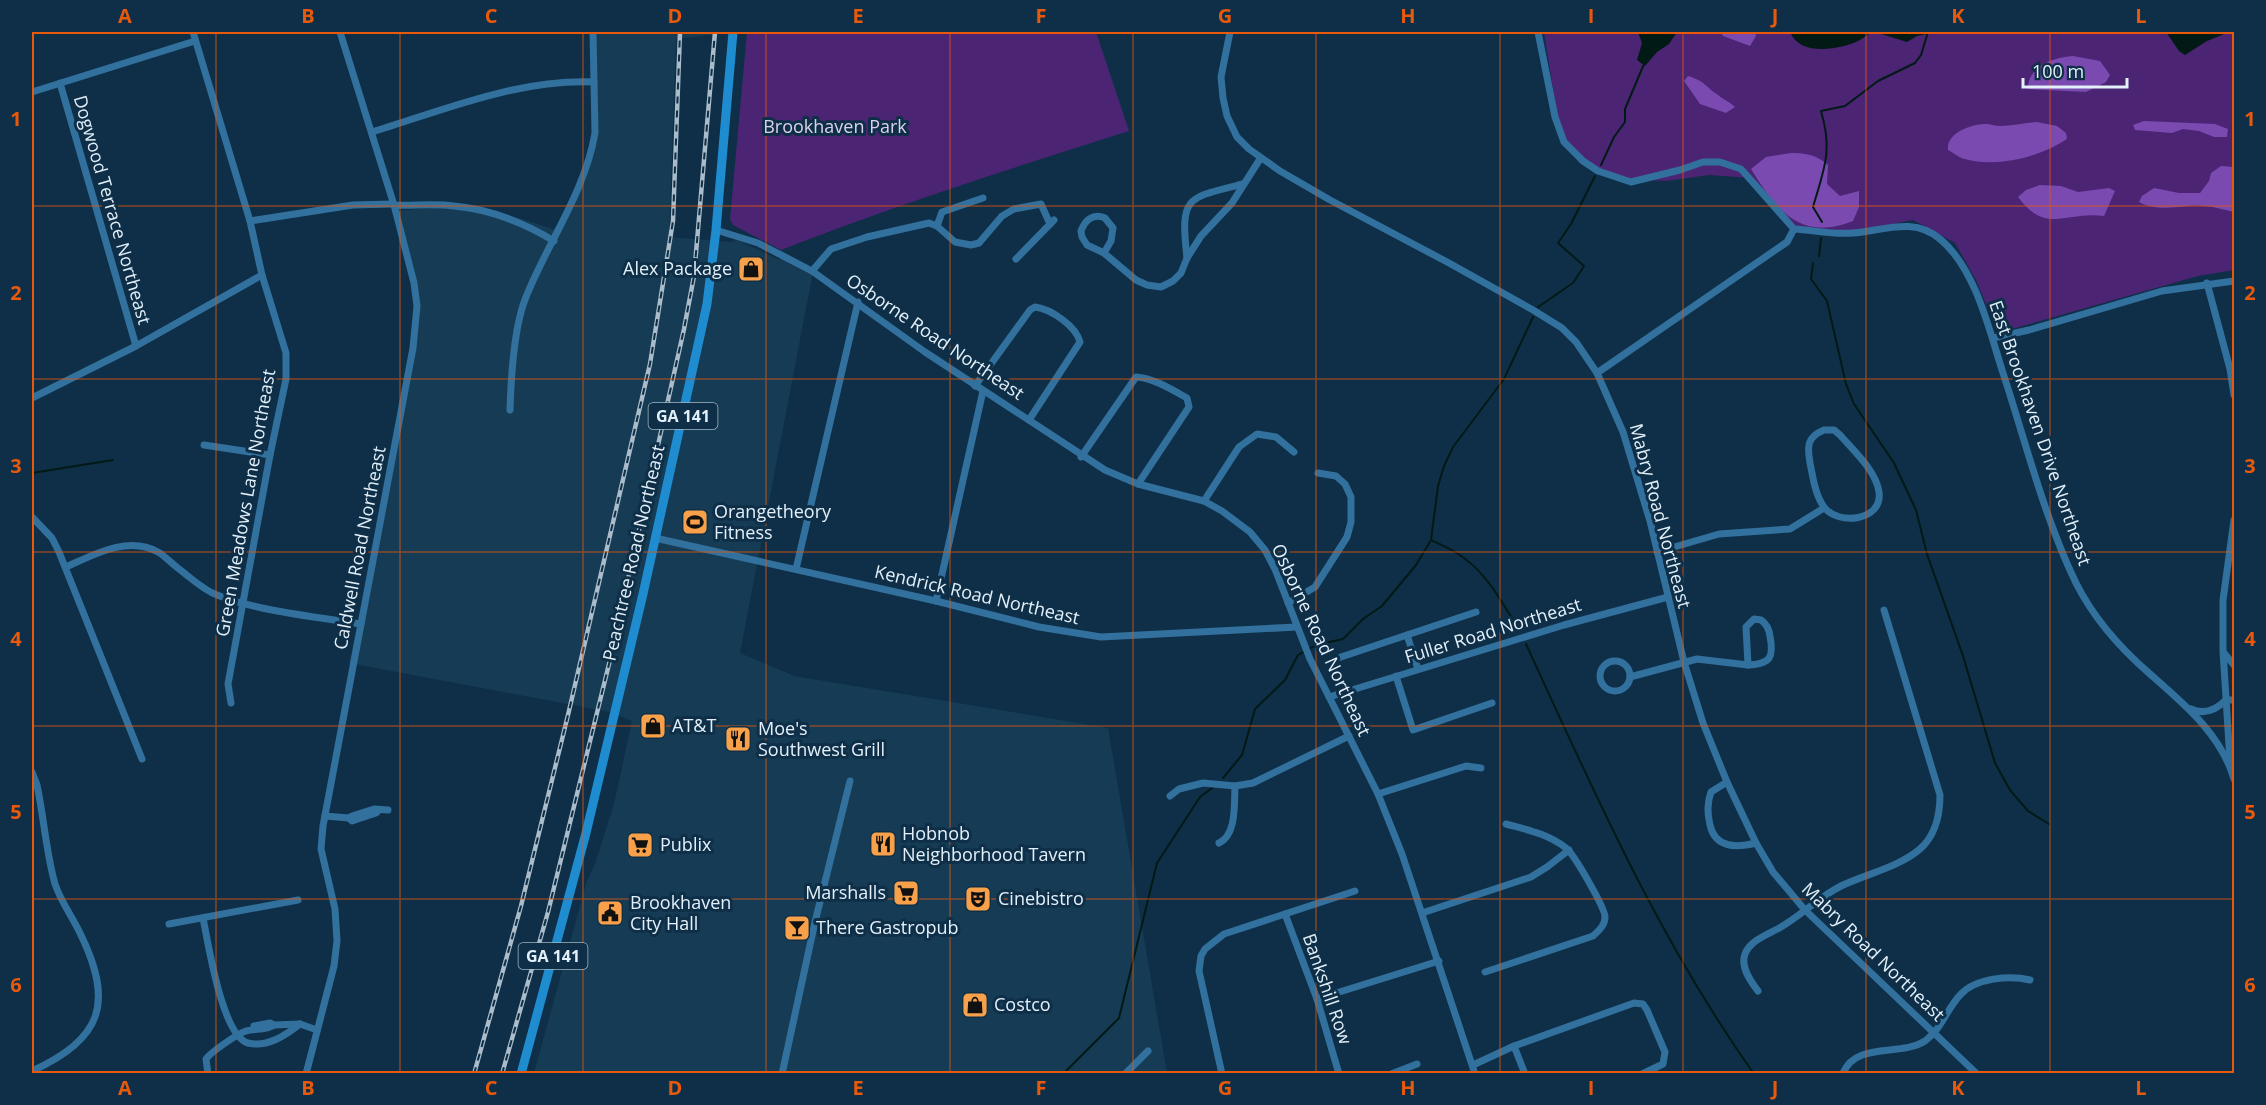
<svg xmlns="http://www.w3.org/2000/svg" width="2266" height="1105" viewBox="0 0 2266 1105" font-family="'Open Sans',sans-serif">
<rect width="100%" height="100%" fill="#0e2f47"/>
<polygon fill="#163c55" points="592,32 735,32 676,39 669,237 731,242 737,240 780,260 781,250 813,272 740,653 794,676 1108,728 1167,1073 534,1073 586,884 596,861 614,804 632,721 610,712 349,663 407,391 420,305 397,211 464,205 522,219 559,231 594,151"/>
<g fill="#4b2474">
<path d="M747,32h349l33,99c-117,37 -234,74 -348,119l-48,-25 -3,-6z"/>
<polygon points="1544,32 2234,32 2234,270 2198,276 1998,333 1976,280 1955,243 1913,220 1850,232 1797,232 1751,178 1709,175 1666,181 1623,179 1579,163 1559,127"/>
</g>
<g fill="#7a4ab0">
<polygon points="1721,32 1755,32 1756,36 1750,46 1723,36"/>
<path d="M2073,56l27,5 10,14 -4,7 -20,10 -58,-3c-1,-23 27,-32 45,-33z"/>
<path d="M1688,76c19,6 16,10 30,19 6,5 11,6 17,12l-9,6 -26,-9 -16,-23z"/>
<polygon points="2144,121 2215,124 2228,129 2227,137 2214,137 2199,131 2183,129 2172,133 2135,130 2133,125"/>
<path d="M2037,122l20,4 9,7 1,6c-27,18 -70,29 -102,20 -6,-1 -11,-6 -17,-9 -2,-17 23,-26 38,-26 4,0 9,2 14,2 12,0 25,-3 37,-4z"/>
<path d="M1791,153c15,0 26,2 37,12l-1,19 13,12 19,-5v16l-6,14c-52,21 -77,-11 -102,-52l15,-12z"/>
<path d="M2221,166l13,1v45c-9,-2 -19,-5 -28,-6 -22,-3 -46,8 -67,-4l3,-6 12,-8 25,5h21l9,-12 2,-8z"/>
<path d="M2040,185l21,1 17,6 31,-4 6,3 -11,25c-38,-5 -58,19 -86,-19l8,-7z"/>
</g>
<g fill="#021a16">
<polygon points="1638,32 1677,32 1669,44 1657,52 1645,66 1637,60 1642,43"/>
<path d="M1790,32h82c-6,4 -14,10 -21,12 -20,6 -51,11 -61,-12z"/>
<polygon points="1875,32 1936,32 1917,36 1907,42"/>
<polygon points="2166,32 2229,32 2207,41 2185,55 2179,51"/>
</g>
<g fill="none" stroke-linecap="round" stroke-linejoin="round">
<g stroke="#021a16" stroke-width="2">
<polyline points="1601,165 1614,137 1625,122 1625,109 1644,64"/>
<path d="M1822,222l-9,-15c11,-38 20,-56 8,-96l24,-5 33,-25 37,-18 6,-8 7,-23"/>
<polyline points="1819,256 1821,238"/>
<polyline points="1813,263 1811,279 1827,301 1846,384 1854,404 1894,463 1916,510 1927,554 1963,656 1995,763 2010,790 2028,811 2049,824"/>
<polyline points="1538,307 1573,283 1584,266 1558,243 1571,224 1595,176"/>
<polyline points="32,473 113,460"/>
<path d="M1431,540c11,5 23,10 33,18 25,18 39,47 56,73"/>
<path d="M1526,644c68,148 133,296 228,430"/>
<polyline points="1223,778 1242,755 1255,709 1285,680 1298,655 1316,645 1343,639 1363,619 1382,606 1416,565 1431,540 1438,486 1444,466 1453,447 1504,379 1533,317"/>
<polyline points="1063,1074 1119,1018 1157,863 1200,797 1212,788"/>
</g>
<g stroke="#32709d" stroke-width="7">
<polyline points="193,32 250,221 262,275 286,353 286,379 270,455 228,684 231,703"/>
<polyline points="1230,32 1221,77 1223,98 1227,116 1237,137 1249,149 1280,171 1330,200 1449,263 1533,310 1562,328 1576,342 1597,373 1623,432 1650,521 1684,662 1703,723 1727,782 1756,843 1773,872 1805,910 1977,1074"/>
<path d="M1538,32l17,85 9,25 19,19 15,10 33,11 49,-12 23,-8h17l21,7 53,60c19,1 40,6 59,4 30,-2 60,-17 87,6 36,30 49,91 63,134 23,70 41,144 73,210 18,36 44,65 74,91 34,30 71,60 84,105"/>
<polyline points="60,83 136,346"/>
<polyline points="32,92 195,41"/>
<path d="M372,132c72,-22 145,-53 222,-50"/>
<path d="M394,205c20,1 41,-2 60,1 36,3 70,17 100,35"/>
<polyline points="250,221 353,205 393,204"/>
<polyline points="937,226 942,212 983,198"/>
<polyline points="716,230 758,243 812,271 925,352 1105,470 1138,484 1204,501 1222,511 1250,532 1265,550 1275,569 1310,659 1378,794 1402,854 1475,1074"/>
<path d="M1104,253l7,-12 2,-13 -8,-10c-12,-5 -20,2 -24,13l1,6 5,8 17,8 32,27 11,5 14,2 12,-6 8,-8 6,-15 14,-22 31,-33 28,-44"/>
<path d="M1187,258c-7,-62 -1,-60 56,-74"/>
<polyline points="1016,259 1054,220"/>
<polyline points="812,271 831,249 867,237 929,223 937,226 955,242 971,245 979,243 1002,216 1014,209 1041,204 1050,224"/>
<polyline points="2207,283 2230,369 2234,395"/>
<polyline points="1993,338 2029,330 2162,291 2234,281"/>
<polyline points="1597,373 1787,242 1794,229"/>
<path d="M975,386l55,-76 5,-3c16,2 41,19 45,35l-51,78"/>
<polyline points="32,398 136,346 262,275"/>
<path d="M510,410c1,-33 4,-84 16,-113 22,-55 59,-105 69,-164l-2,-101"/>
<path d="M1824,430h10l6,5c14,16 36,36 39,57 4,29 -41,34 -55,15 -9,-12 -11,-30 -14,-44 -3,-17 -3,-26 14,-33z"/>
<polyline points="204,445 270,455"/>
<path d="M1081,457l55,-80c17,1 35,12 51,21l2,9 -51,77"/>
<polyline points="1204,501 1239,447 1257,434 1276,437 1294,452"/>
<polyline points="32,517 52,538 59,552 142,759"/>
<polyline points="655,538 936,601 1039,627 1101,637 1297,627"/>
<polyline points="1657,552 1719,534 1790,529 1824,508"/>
<path d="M66,567c27,-12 62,-32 92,-15 7,4 14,12 21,17 12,9 24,21 38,26 40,16 100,22 144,29"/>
<polyline points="796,569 858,302"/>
<polyline points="936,601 983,391"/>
<polyline points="1288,603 1315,587 1347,537 1351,522 1351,497 1345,484 1336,476 1318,473"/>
<path d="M1754,619l7,1c6,4 8,9 9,16 4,21 1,28 -22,29l-2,-38z"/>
<polyline points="1407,635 1418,669"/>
<polyline points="2224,653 2234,665"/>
<polyline points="1335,659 1476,612"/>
<circle cx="1615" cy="676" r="15"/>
<polyline points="1396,676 1413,730 1492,703"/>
<polyline points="1630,677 1697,659 1748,665"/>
<polyline points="1329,697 1564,625 1668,597"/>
<polyline points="2226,700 2234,700"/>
<path d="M2191,709c13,6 25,1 35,-9"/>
<polyline points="2230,761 2223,651 2223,600 2234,520"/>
<path d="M32,772l5,13c7,33 9,67 18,99 6,18 17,32 25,49 34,69 23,106 -48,138"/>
<path d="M1727,782l-16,10c-4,11 -4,21 -1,33 5,23 26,23 46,18"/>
<polyline points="1378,794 1466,766 1481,768"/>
<polyline points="1170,796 1179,789 1203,783 1235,786 1253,783 1349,736"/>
<polyline points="325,816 349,818 352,821 376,813 379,810"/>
<polyline points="349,818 352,816 374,809 388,810"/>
<path d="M1219,843c18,-8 15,-40 16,-57"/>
<polyline points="1422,913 1531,877 1547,867 1569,850"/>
<polyline points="1285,914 1317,999 1339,1074"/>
<path d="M203,918c5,24 19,118 45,125 19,5 38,-8 52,-19"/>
<polyline points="169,924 298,900"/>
<path d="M1485,972l108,-36c5,-5 12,-10 12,-19 0,-9 -31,-63 -39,-69 -18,-14 -38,-18 -60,-24"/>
<path d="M1758,991c-7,-9 -18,-24 -13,-37 5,-14 24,-20 36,-27 21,-12 38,-30 60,-41 25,-12 58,-19 79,-37 16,-14 20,-34 20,-54l-56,-185"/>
<polyline points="1317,999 1439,961"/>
<polyline points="254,1026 270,1023 274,1025 300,1024 317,1030"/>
<polyline points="1473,1065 1514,1046"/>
<path d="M1843,1073c14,-32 57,-16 82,-32 17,-12 22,-33 36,-47 15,-16 49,-19 69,-14"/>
<path d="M208,1074l-2,-15c5,-7 31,-25 40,-28 9,-3 19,0 28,-6"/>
<polyline points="306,1074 334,966 337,941 335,909 321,849 323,826 413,348 417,306 414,283 394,205 340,32"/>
<polyline points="782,1074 815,922 850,781"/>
<polyline points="1125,1074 1148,1051"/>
<polyline points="1222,1074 1199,971 1201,956 1205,949 1224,934 1355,891"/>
<polyline points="1391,1074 1417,1064"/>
<polyline points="1525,1074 1514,1046 1634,1003 1643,1004 1647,1010 1665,1052 1663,1064 1642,1074"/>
</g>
<polyline stroke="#1e8ccf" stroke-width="9" points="521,1074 586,833 643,594 707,304 716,230 733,32"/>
<defs>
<g id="rail">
<polyline points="474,1074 521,906 568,715 650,364 673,221 680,32"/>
<polyline points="502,1074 548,912 610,660 684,329 694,276 715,32"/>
</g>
</defs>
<use href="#rail" stroke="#aabcca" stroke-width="4.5"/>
<use href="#rail" stroke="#0e2f47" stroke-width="2" stroke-dasharray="7" stroke-linecap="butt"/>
</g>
<path fill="none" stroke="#e8590c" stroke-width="1.5" stroke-opacity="0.55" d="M216,32v1042M400,32v1042M583,32v1042M766,32v1042M950,32v1042M1133,32v1042M1316,32v1042M1500,32v1042M1683,32v1042M1866,32v1042M2050,32v1042M32,206h2202M32,379h2202M32,552h2202M32,726h2202M32,899h2202"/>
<defs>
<symbol id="shop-square" viewBox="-11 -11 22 22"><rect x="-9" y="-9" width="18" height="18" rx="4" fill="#f8a14a" stroke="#0e2f47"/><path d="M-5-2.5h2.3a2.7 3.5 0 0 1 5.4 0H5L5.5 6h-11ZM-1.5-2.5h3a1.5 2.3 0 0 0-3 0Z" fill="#111"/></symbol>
<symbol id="stadium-square" viewBox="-11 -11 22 22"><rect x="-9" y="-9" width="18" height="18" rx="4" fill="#f8a14a" stroke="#0e2f47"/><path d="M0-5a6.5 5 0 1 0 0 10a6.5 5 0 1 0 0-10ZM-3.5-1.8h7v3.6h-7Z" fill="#111"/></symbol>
<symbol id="restaurant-square" viewBox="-11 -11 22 22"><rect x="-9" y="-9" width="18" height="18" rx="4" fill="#f8a14a" stroke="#0e2f47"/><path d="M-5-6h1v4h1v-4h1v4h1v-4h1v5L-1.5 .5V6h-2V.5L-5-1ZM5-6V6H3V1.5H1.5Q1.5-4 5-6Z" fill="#111"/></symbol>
<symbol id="supermarket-square" viewBox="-11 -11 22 22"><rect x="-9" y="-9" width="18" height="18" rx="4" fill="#f8a14a" stroke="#0e2f47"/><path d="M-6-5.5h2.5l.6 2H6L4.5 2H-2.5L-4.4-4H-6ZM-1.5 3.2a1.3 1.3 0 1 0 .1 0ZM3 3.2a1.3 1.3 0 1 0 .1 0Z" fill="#111"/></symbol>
<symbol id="theatre-square" viewBox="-11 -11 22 22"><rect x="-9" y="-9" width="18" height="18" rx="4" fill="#f8a14a" stroke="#0e2f47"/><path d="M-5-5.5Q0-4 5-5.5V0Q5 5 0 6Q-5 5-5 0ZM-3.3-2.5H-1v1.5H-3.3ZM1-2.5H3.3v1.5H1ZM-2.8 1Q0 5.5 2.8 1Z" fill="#111"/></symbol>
<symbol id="civic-square" viewBox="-11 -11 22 22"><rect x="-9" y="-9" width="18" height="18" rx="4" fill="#f8a14a" stroke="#0e2f47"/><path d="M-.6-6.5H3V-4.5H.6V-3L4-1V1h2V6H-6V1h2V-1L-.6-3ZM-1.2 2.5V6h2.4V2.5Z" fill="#111"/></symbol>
<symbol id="bar-square" viewBox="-11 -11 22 22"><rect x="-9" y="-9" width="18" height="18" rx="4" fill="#f8a14a" stroke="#0e2f47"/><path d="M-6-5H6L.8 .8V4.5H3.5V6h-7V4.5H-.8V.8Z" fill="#111"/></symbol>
</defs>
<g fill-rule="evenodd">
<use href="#shop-square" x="736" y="254" width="30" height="30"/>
<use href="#stadium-square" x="680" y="507" width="30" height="30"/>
<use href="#shop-square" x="638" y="711" width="30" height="30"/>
<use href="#restaurant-square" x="723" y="724" width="30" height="30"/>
<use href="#restaurant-square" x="868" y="829" width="30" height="30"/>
<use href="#supermarket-square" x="625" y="830" width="30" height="30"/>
<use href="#supermarket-square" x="891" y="878" width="30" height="30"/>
<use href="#theatre-square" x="963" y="884" width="30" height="30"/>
<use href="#civic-square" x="595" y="898" width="30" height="30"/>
<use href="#bar-square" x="782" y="913" width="30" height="30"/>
<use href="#shop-square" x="960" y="990" width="30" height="30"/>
</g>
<g text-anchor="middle" stroke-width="6" stroke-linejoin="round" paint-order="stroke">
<g fill="#0e2f47" stroke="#a3b6c4" stroke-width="1.5">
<rect x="648.5" y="403" width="69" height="26" rx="4.5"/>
<rect x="518.5" y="943" width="69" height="26" rx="4.5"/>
</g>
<g font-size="16" font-weight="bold" fill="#e3f0fa">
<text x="683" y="422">GA 141</text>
<text x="553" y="962">GA 141</text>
</g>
<g font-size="18" fill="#dbd1eb" stroke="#0e2f47">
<text x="835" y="133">Brookhaven Park</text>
</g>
<g font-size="18" fill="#e3f0fa" stroke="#0e2f47">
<text transform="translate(112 210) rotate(74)" y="6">Dogwood Terrace Northeast</text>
<text transform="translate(935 337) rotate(34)" y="6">Osborne Road Northeast</text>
<text transform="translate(2040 433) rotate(71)" y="6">East Brookhaven Drive Northeast</text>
<text transform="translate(246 503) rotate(-80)" y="6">Green Meadows Lane Northeast</text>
<text transform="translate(1660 516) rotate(75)" y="6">Mabry Road Northeast</text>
<text transform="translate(360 548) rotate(-79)" y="6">Caldwell Road Northeast</text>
<text transform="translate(634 553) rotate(-77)" y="6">Peachtree Road Northeast</text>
<text transform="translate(977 595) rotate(13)" y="6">Kendrick Road Northeast</text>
<text transform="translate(1493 631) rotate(-17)" y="6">Fuller Road Northeast</text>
<text transform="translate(1321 640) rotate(65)" y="6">Osborne Road Northeast</text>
<text transform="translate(1873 952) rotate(44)" y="6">Mabry Road Northeast</text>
<text transform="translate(1327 989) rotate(71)" y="6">Bankshill Row</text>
</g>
<g font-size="18" fill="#e3f0fa" stroke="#0e2f47" text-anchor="start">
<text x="732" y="275" text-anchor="end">Alex Package</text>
<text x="714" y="518">Orangetheory<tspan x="714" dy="21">Fitness</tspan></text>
<text x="672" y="732">AT&amp;T</text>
<text x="758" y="735">Moe's<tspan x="758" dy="21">Southwest Grill</tspan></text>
<text x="902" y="840">Hobnob<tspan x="902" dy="21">Neighborhood Tavern</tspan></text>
<text x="660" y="851">Publix</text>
<text x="886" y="899" text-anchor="end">Marshalls</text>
<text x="998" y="905">Cinebistro</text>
<text x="630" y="909">Brookhaven<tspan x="630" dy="21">City Hall</tspan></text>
<text x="816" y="934">There Gastropub</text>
<text x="994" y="1011">Costco</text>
</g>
</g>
<rect width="2266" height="1105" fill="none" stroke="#0e2f47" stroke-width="66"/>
<path d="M2023 78v9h104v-9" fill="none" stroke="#e3f0fa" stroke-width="3"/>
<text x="2032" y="78" font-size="18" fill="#e3f0fa" stroke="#0e2f47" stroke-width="4.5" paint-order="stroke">100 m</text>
<rect x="33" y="33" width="2200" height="1039" fill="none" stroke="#e8590c" stroke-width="2"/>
<g font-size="20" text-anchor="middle" font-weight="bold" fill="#e8590c">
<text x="125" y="23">A</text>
<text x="308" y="23">B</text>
<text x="491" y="23">C</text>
<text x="675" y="23">D</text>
<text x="858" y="23">E</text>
<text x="1041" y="23">F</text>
<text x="1225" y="23">G</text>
<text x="1408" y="23">H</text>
<text x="1591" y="23">I</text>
<text x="1775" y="23">J</text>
<text x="1958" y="23">K</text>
<text x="2141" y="23">L</text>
<text x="16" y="126">1</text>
<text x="2250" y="126">1</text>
<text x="16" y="300">2</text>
<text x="2250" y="300">2</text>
<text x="16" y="473">3</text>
<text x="2250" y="473">3</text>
<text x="16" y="646">4</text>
<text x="2250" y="646">4</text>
<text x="16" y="819">5</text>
<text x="2250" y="819">5</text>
<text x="16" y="992">6</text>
<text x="2250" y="992">6</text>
<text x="125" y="1095">A</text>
<text x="308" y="1095">B</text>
<text x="491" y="1095">C</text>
<text x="675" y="1095">D</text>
<text x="858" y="1095">E</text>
<text x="1041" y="1095">F</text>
<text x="1225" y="1095">G</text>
<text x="1408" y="1095">H</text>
<text x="1591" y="1095">I</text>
<text x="1775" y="1095">J</text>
<text x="1958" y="1095">K</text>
<text x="2141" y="1095">L</text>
</g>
</svg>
